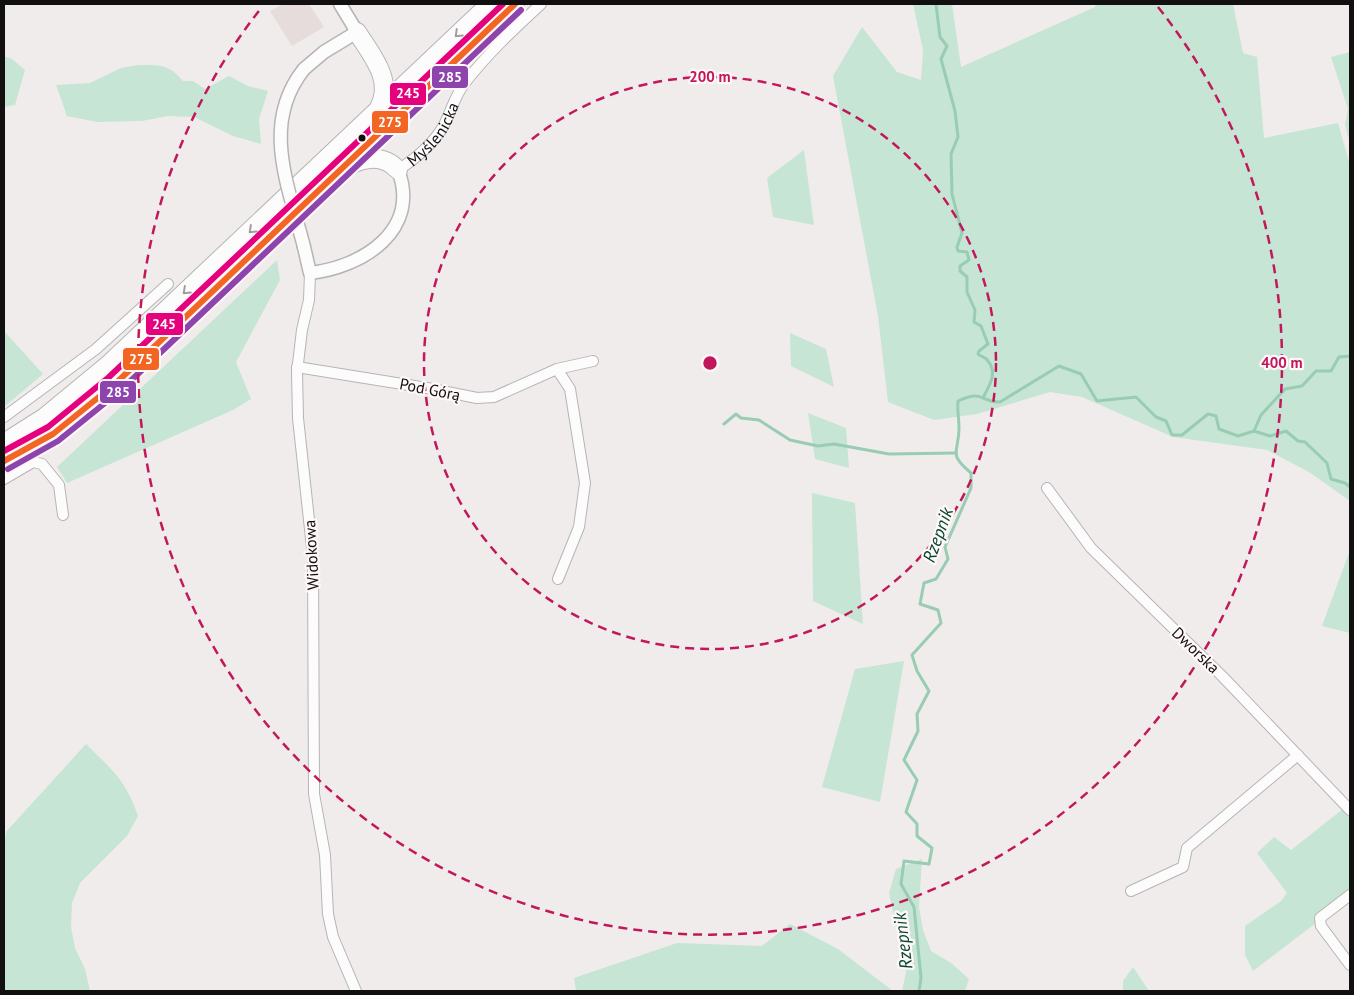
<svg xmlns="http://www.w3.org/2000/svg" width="1354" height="995" viewBox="0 0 1354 995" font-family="'PT Sans',sans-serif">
<rect width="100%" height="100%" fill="#f0ecec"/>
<polygon fill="#e7dcdc" points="283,4 309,4 324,27 292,46 270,11"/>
<g fill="#c6e5d4">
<polygon points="913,4 952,4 961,67 1095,7 1096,4 1233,4 1243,53 1257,57 1264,138 1338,123 1350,165 1350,501 1309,472 1267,450 1173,437 1082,397 1050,392 977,414 934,420 888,402 878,316 833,76 862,27 897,72 921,80 923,50"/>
<polygon points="1350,52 1350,143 1345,125 1348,109 1331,57"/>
<polygon points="4,56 12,59 25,70 15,105 4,107"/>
<path d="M138,65c22,0 31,-1 45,16h10l12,8 24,-13 19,10 20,5 -9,28 2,25 -28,-8 -39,-19 -26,-1 -26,5 -45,1 -30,-6 -11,-31 34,-2 31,-15z"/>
<polygon points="804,150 814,225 773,217 767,178"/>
<polygon points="277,260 280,280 236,362 251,399 233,410 67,483 57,467"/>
<polygon points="4,331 43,374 4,407"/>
<polygon points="790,333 826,349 834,387 791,366"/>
<polygon points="808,413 846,428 849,468 815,459"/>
<polygon points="812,493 855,503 863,624 813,601"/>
<polygon points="1350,550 1350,633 1322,626"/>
<polygon points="904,661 880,802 822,787 855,669"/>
<path d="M86,744c26,26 40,36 52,72l-11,20 -47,47 -8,20 -1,24 4,21 10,21 5,22h-86v-145l2,-14z"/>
<polygon points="1343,809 1350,816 1350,888 1317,915 1316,923 1253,971 1245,955 1245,926 1281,901 1287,893 1257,853 1274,837 1291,850"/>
<polygon points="922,859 919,907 923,930 931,951 951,963 969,979 965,991 902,991 906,972 889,893 896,869"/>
<polygon points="790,924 838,949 893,991 576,991 574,978 677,943 762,946"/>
<polygon points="1133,967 1149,991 1123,991 1123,981"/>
</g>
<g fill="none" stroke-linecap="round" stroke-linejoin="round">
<g stroke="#98cdb3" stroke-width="3">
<path d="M936,4l4,33 7,9 -6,13 14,52 3,26 -7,17 1,40 10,39 -5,14 1,4 9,1 2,8 -9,6v5l7,6v15l8,18 -1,12 7,4 7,18 -9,7 -1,3c3,3 8,3 10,7 10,12 1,25 -4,35"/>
<polyline points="724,424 736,414 741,418 759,420 790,440 818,446 834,444 889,454 956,453"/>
<polyline points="1254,431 1261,415 1285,389 1302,386 1316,371 1331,371 1339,357 1350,356"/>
<path d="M919,991l2,-13 -7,-71 -13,-23 3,-23 25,3 3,-16 -15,-12v-12l-11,-12 11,-32 -13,-20 14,-29 -1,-17 12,-23 -12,-20 -5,-16 29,-32 -3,-13 -18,-6 4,-21 12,-4 12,-20 -3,-12 26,-59v-15c-24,-20 -12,-20 -12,-45 0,-9 -2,-18 -1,-27 27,-12 22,2 42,1l59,-36 22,8 16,27 39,-4 20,20 10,4 6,14h10l26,-21 8,2 3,13 19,7 16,-5 16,5 16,-5 12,10 7,1 22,21 4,16 14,4 5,4"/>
</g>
<defs>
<g id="minor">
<path id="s1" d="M398,170c17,-11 36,-27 46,-45 7,-14 11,-29 20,-41 23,-30 50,-55 77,-80"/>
<polyline points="310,273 309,300 302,330 297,372 298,418 313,557 314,794 325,855 328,914 333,937 356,991"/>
<polyline points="297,367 427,388 477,398 494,397 557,369 593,361"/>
<polyline points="557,369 570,389 585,483 579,527 558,579"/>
<polyline points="4,417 96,349 168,284"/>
<polyline points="4,479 33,462 42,464 59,485 63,515"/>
<polyline points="1047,488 1091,548 1223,677 1350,810"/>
<polyline points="1131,891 1183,867 1187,848 1298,755"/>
<polyline points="1350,965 1321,926 1320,918 1350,895"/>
</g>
<g id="tertiary">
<polyline points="304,69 324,52 357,32 340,4"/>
<path d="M304,247l6,26c53,-6 111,-43 88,-103"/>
</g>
<g id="trunk">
<path d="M357,32c15,24 37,48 22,76"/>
<path d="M348,166c17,-9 36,-12 50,4"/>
<polyline points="4,443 45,417 108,365 490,4"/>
<polyline points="4,461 53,434 115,384 515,4"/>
</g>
</defs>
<use href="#minor" stroke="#b7b4b4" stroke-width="12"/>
<use href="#tertiary" stroke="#b7b4b4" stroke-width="15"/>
<use href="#trunk" stroke="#b7b4b4" stroke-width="20"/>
<use href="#minor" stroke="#fdfcfc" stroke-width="10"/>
<use href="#tertiary" stroke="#fdfcfc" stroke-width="12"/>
<use href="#trunk" stroke="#fdfcfc" stroke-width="18"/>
<defs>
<path id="tertiary-bridge" d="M304,69c-44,55 -15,118 0,178"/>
</defs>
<use href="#tertiary-bridge" stroke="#b7b4b4" stroke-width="15" stroke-linecap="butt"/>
<use href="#tertiary-bridge" stroke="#fdfcfc" stroke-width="12"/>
<defs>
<polyline id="bus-1" points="4,461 53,434 115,384 515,4"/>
<polyline id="bus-2" points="8,469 58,441 121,390 521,10"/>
<polyline id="bus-3" points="4,451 48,427 109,377 503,4"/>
</defs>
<use href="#bus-1" stroke="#fff7f8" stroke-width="10"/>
<use href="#bus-2" stroke="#fff7f8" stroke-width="10"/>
<use href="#bus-3" stroke="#fff7f8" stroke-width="10"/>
<use href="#bus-1" stroke="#f26522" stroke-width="6"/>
<use href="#bus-2" stroke="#8e44ad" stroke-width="6"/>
<use href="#bus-3" stroke="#e5007d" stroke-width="6"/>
</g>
<defs><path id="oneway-chevron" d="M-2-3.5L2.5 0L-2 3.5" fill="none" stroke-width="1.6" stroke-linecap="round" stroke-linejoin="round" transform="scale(1.25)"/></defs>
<g stroke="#9f9d9d">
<use href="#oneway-chevron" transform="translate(458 34) rotate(136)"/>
<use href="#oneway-chevron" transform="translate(252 230) rotate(137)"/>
<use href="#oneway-chevron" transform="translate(186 291) rotate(137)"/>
</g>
<g fill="none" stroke="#c2185b" stroke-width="2.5" stroke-dasharray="9 6">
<circle cx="710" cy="363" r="286"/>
<path d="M1158 7A572 572 0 1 1 262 7"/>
</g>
<circle fill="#110f0f" stroke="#fff7f8" stroke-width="2" cx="362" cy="138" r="4.5"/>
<g text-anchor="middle" stroke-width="4.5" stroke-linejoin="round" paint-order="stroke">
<g font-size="16" fill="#110f0f" stroke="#fff7f8">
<text dy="6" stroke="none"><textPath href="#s1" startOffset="51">Myślenicka</textPath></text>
<text transform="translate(430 389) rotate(11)" y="6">Pod Górą</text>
<text transform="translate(311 555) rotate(-93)" y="6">Widokowa</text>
<text transform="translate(1196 650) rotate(44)" y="6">Dworska</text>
</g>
<g font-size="18" font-style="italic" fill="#04472e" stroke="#fff7f8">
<text transform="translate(938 535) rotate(-70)" y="6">Rzepnik</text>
<text transform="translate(903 941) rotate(-97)" y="6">Rzepnik</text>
</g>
</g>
<circle cx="710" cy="363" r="8" fill="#c2185b" stroke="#fff7f8" stroke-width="2.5"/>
<g font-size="15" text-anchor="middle" font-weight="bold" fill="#c2185b" stroke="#fff7f8" stroke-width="4.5" stroke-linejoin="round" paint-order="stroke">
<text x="710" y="82">200 m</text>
<text x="1282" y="368">400 m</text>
</g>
<g stroke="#fff7f8" stroke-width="2">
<rect x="431" y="65" width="38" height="24" rx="5" fill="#8e44ad"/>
<rect x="389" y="82" width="38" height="24" rx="5" fill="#e5007d"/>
<rect x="371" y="110" width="38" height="24" rx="5" fill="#f26522"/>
<rect x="145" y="312" width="39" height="24" rx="5" fill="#e5007d"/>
<rect x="122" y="347" width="38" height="24" rx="5" fill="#f26522"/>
<rect x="99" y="380" width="38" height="24" rx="5" fill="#8e44ad"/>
</g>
<g font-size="14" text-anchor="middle" font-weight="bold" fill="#fff">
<text x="450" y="82">285</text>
<text x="408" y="98">245</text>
<text x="390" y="127">275</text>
<text x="164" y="329">245</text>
<text x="141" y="364">275</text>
<text x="118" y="397">285</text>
</g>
<rect width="1354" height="995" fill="none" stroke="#110f0f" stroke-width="10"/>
</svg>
